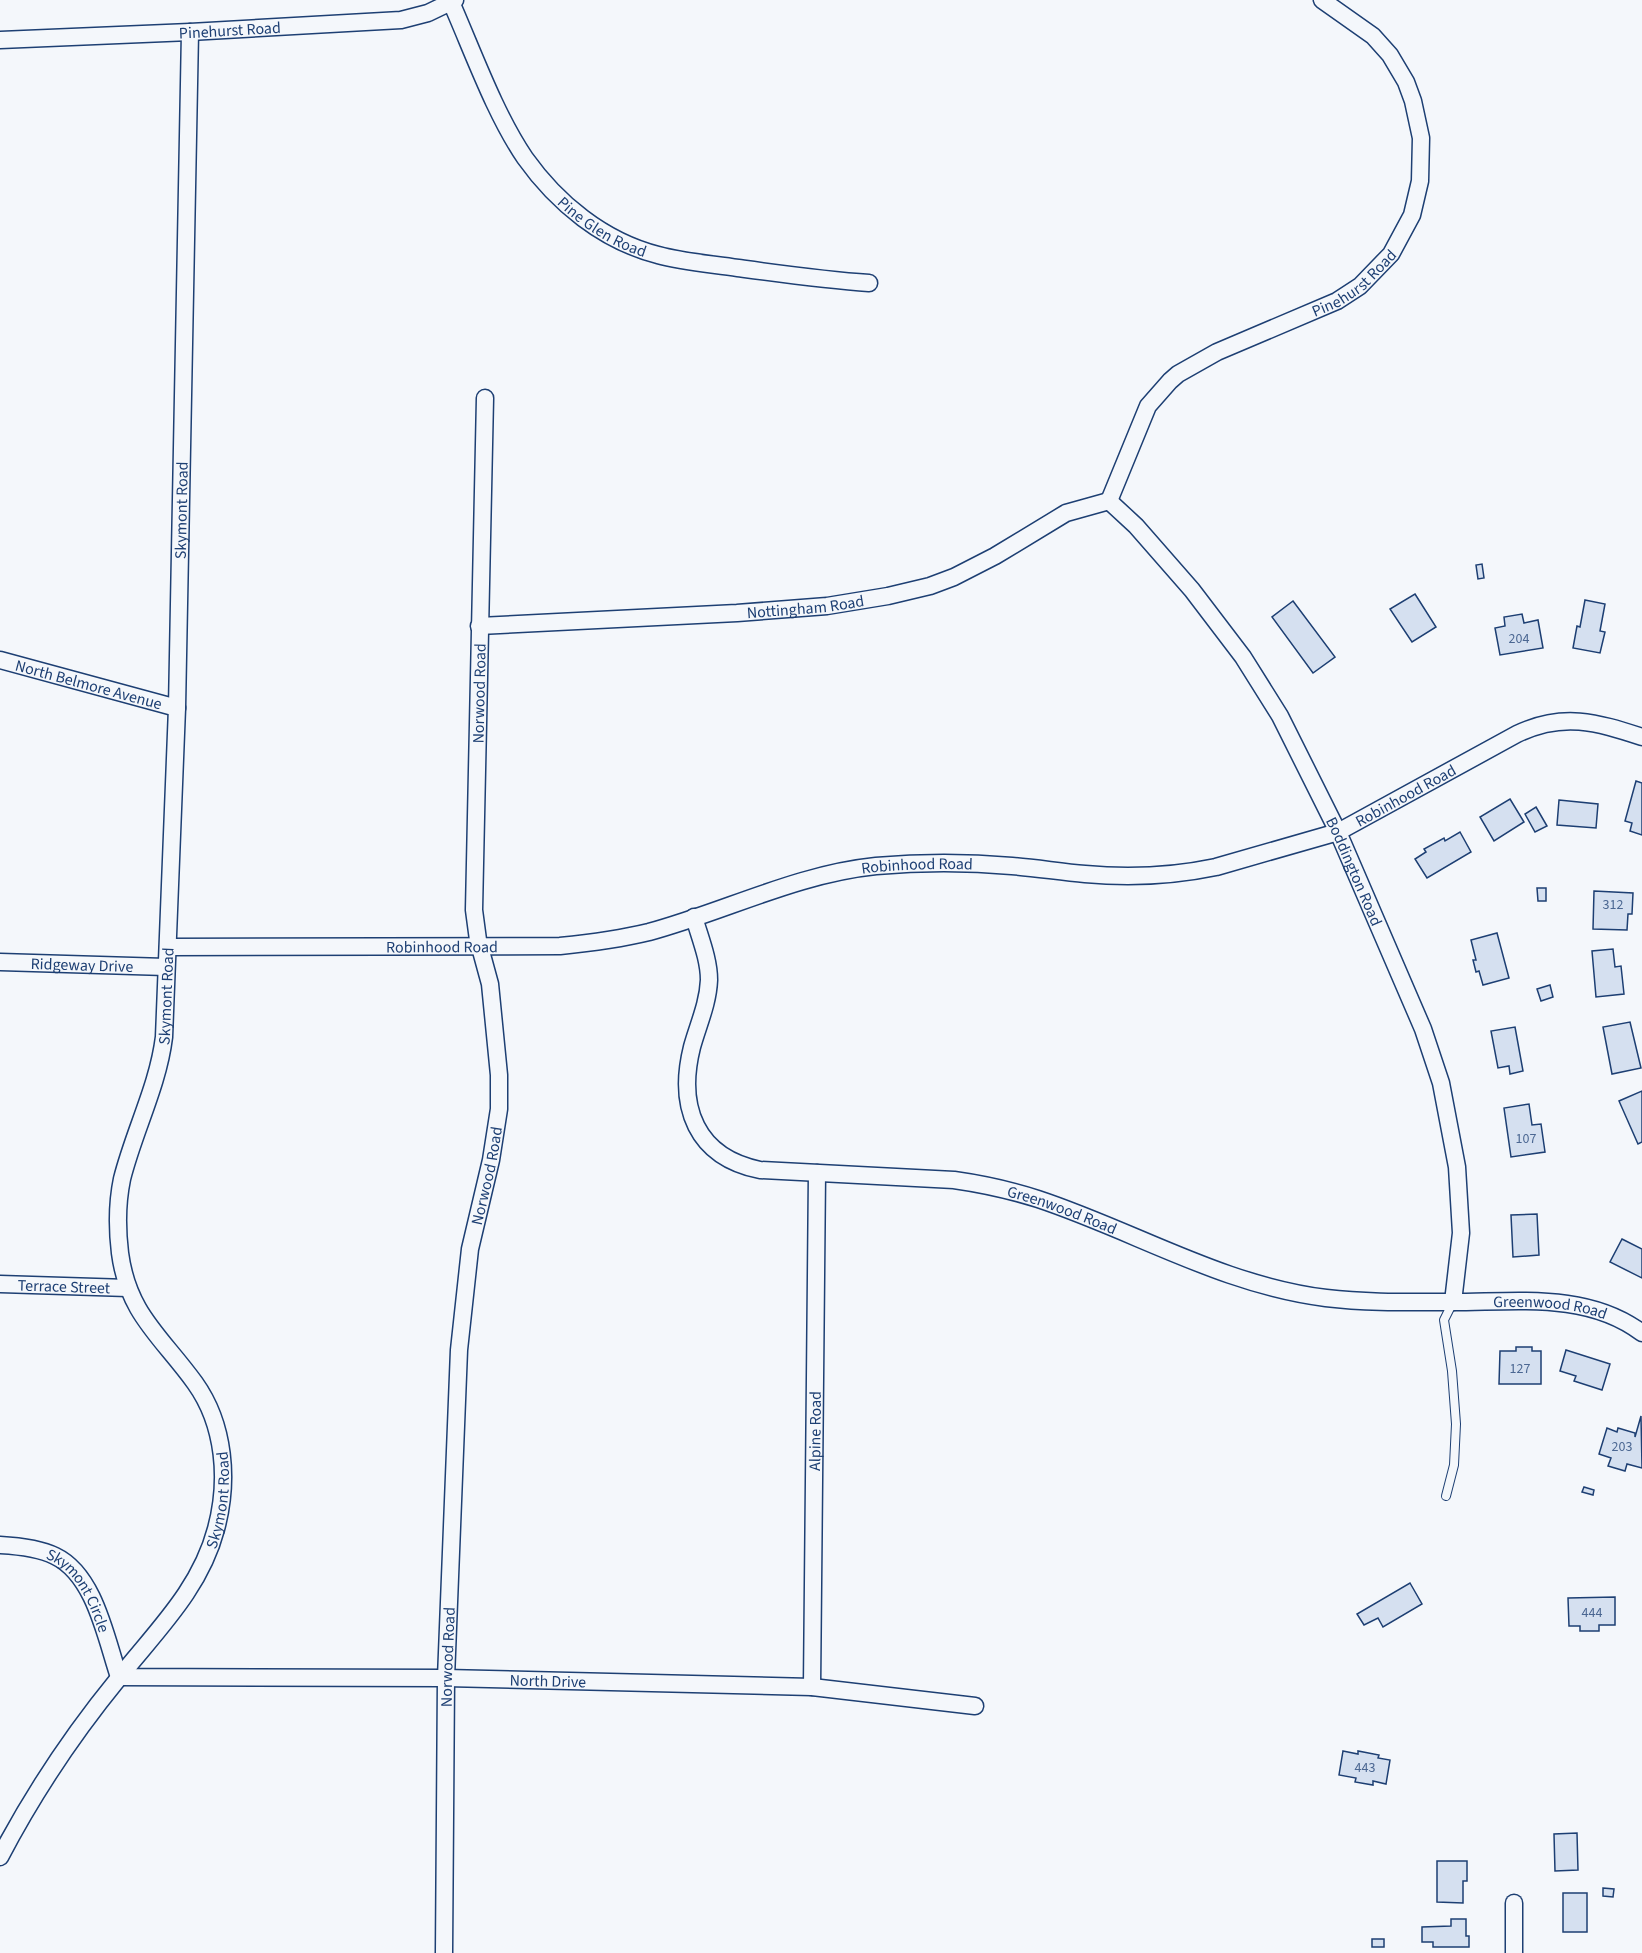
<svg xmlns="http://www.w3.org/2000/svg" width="1642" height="1953" viewBox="0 0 1642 1953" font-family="'Source Sans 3',sans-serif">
<rect width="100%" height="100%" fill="#f4f7fb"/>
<g fill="#d5e0f0" stroke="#1d3f73" stroke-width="1.5">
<polygon points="1482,564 1484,578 1478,579 1476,565"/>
<polygon points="1415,594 1436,627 1412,642 1390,609"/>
<polygon points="1585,600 1605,604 1600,631 1605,632 1600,653 1573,648 1577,626 1580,627"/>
<polygon points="1293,601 1335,657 1313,673 1272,617"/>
<polygon points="1522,614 1524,623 1538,620 1543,648 1500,655 1495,628 1505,626 1504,617"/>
<polygon points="1636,781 1642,783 1642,835 1630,831 1632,823 1625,821"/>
<polygon points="1510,799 1524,822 1494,841 1480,817"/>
<polygon points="1559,800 1598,804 1596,828 1557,825"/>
<polygon points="1536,807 1547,826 1535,832 1525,814"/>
<polygon points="1460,832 1471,852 1427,878 1415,859 1426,852 1424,849 1444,838 1445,841"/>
<polygon points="1537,888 1546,888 1546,901 1538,901"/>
<polygon points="1594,891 1633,893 1632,914 1628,914 1627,930 1593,929"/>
<polygon points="1497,933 1509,978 1483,985 1479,971 1476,972 1473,960 1476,960 1471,940"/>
<polygon points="1613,949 1615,967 1621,966 1624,994 1596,997 1592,951"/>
<polygon points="1550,985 1553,997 1541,1001 1537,989"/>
<polygon points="1630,1022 1641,1068 1612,1074 1603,1027"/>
<polygon points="1515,1027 1523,1071 1510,1074 1509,1066 1498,1068 1491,1031"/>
<polygon points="1642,1091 1642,1142 1638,1144 1619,1101"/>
<polygon points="1529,1104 1532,1125 1541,1124 1545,1152 1511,1157 1504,1108"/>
<polygon points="1537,1214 1539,1255 1513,1257 1511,1215"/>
<polygon points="1622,1239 1642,1249 1642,1278 1610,1262"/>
<polygon points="1516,1347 1532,1347 1532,1351 1541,1351 1541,1384 1499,1384 1500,1351 1516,1351"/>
<polygon points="1566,1350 1610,1364 1602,1390 1574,1381 1576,1376 1560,1371"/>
<polygon points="1641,1416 1642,1468 1627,1464 1625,1471 1608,1466 1611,1458 1599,1454 1607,1428 1617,1432 1618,1428 1635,1433 1635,1437"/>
<polygon points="1584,1487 1594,1490 1593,1495 1582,1492"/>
<polygon points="1410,1583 1422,1604 1383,1627 1378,1618 1364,1625 1357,1614"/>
<polygon points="1615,1597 1615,1625 1599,1625 1599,1631 1580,1631 1580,1626 1569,1626 1568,1598"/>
<polygon points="1343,1751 1358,1754 1358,1751 1379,1755 1378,1758 1390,1760 1386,1784 1373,1781 1373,1785 1355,1782 1356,1778 1339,1775"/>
<polygon points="1577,1833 1578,1870 1555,1871 1554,1834"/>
<polygon points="1437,1861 1467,1861 1467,1881 1463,1881 1463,1903 1437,1902"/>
<polygon points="1603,1888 1614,1889 1613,1897 1603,1896"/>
<rect x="1563" y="1893" width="24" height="39"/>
<polygon points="1451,1919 1466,1919 1466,1936 1469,1936 1469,1947 1433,1947 1433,1942 1422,1942 1422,1927 1451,1926"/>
<rect x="1372" y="1939" width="12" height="8"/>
</g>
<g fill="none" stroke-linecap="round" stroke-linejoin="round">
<defs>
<polyline id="lane" points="1446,1496 1454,1465 1456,1424 1452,1371 1444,1320 1453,1302"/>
<g id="street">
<path id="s1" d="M451,2c22,50 44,112 74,156 32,45 78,83 133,97 25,7 54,9 80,13 44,6 87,12 131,15"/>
<path id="s2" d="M0,40l190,-8 211,-12 27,-7 27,-13"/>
<path id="s3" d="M1109,501l27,25 56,64 51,67 37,59 58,116 85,197 18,54 16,84 4,66 -8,69"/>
<path id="s4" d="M1109,501l39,-95 22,-25 8,-7 39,-22 120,-51 23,-15 31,-32 21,-39 8,-34 1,-43 -8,-37 -7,-19 -16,-27 -17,-19 -51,-36"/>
<path id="s5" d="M479,626l258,-13 90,-7 61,-10 42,-10 24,-9 41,-21 71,-43 43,-12"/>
<path id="s6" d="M0,660l177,48"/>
<path id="s7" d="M694,917c6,21 15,42 15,63 -1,24 -11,45 -17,67 -15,60 4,110 68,123l194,10c28,4 56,10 84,19 97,32 184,86 288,99 42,5 84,4 127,4 64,0 135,-10 189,31"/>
<path id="s8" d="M168,947l392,-1c30,-3 60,-7 89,-14 77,-21 148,-58 227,-66 45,-4 91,-4 136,0 25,2 49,6 73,8 43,4 88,2 131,-7l122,-35 179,-98c46,-22 79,-12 125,3"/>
<path id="s9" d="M0,962l166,5"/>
<path id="s10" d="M0,1284l128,4"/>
<path id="s11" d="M0,1545c18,1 39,3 55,11 40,19 51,83 64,121l327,1 366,9 163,19"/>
<path id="s12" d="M812,1687l5,-514"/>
<path id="s13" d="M0,1857c33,-63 73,-123 118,-178 37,-47 82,-89 98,-150 13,-48 9,-104 -21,-146 -34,-47 -67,-69 -75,-130 -3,-25 -3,-50 2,-74 12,-48 36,-93 42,-142l13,-329 13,-676"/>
<path id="s14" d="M444,1953l2,-275 13,-328 11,-101 21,-89 8,-51v-34l-9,-91 -12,-44 -4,-30 11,-512"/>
<polyline points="1514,1953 1514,1903"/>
</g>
</defs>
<use href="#lane" stroke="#1d3f73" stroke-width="10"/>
<use href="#street" stroke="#1d3f73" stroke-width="19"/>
<use href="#lane" stroke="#f4f7fb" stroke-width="8"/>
<use href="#street" stroke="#f4f7fb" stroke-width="16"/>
</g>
<g text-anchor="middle" stroke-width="4.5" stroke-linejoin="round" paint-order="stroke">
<g font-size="14" fill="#4b6792">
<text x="1519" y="643">204</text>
<text x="1613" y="909">312</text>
<text x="1526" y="1143">107</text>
<text x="1520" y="1373">127</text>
<text x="1622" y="1451">203</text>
<text x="1592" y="1617">444</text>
<text x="1365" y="1772">443</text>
</g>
<g font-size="16" fill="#1d3f73" stroke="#f4f7fb">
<text dy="6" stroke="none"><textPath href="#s2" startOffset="230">Pinehurst Road</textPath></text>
<text dy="6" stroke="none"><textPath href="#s1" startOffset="278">Pine Glen Road</textPath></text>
<text dy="6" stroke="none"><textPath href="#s4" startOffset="346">Pinehurst Road</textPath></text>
<text dy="6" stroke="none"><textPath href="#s13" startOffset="1449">Skymont Road</textPath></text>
<text dy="6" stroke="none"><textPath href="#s5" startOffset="327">Nottingham Road</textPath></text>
<text dy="6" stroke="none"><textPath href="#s6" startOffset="92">North Belmore Avenue</textPath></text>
<text dy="6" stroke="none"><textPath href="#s14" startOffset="1266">Norwood Road</textPath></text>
<text dy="6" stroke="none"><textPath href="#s8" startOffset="1264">Robinhood Road</textPath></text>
<text dy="6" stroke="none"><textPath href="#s8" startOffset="760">Robinhood Road</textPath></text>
<text dy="6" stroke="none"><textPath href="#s3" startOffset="448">Boddington Road</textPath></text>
<text dy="6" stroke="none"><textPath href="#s8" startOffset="274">Robinhood Road</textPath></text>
<text dy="6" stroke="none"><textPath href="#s9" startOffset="82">Ridgeway Drive</textPath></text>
<text dy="6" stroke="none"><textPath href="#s13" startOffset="963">Skymont Road</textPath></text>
<text dy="6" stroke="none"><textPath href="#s14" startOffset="780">Norwood Road</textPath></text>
<text dy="6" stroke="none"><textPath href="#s7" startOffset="602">Greenwood Road</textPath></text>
<text dy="6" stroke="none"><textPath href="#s10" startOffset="64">Terrace Street</textPath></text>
<text dy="6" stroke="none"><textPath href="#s7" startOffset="1106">Greenwood Road</textPath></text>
<text dy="6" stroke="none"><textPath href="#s12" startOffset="256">Alpine Road</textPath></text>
<text dy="6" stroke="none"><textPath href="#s13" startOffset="424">Skymont Road</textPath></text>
<text dy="6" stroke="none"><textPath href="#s11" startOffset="99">Skymont Circle</textPath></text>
<text dy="6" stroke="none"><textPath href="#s14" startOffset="296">Norwood Road</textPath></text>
<text dy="6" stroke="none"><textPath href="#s11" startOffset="626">North Drive</textPath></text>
</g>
</g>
</svg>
